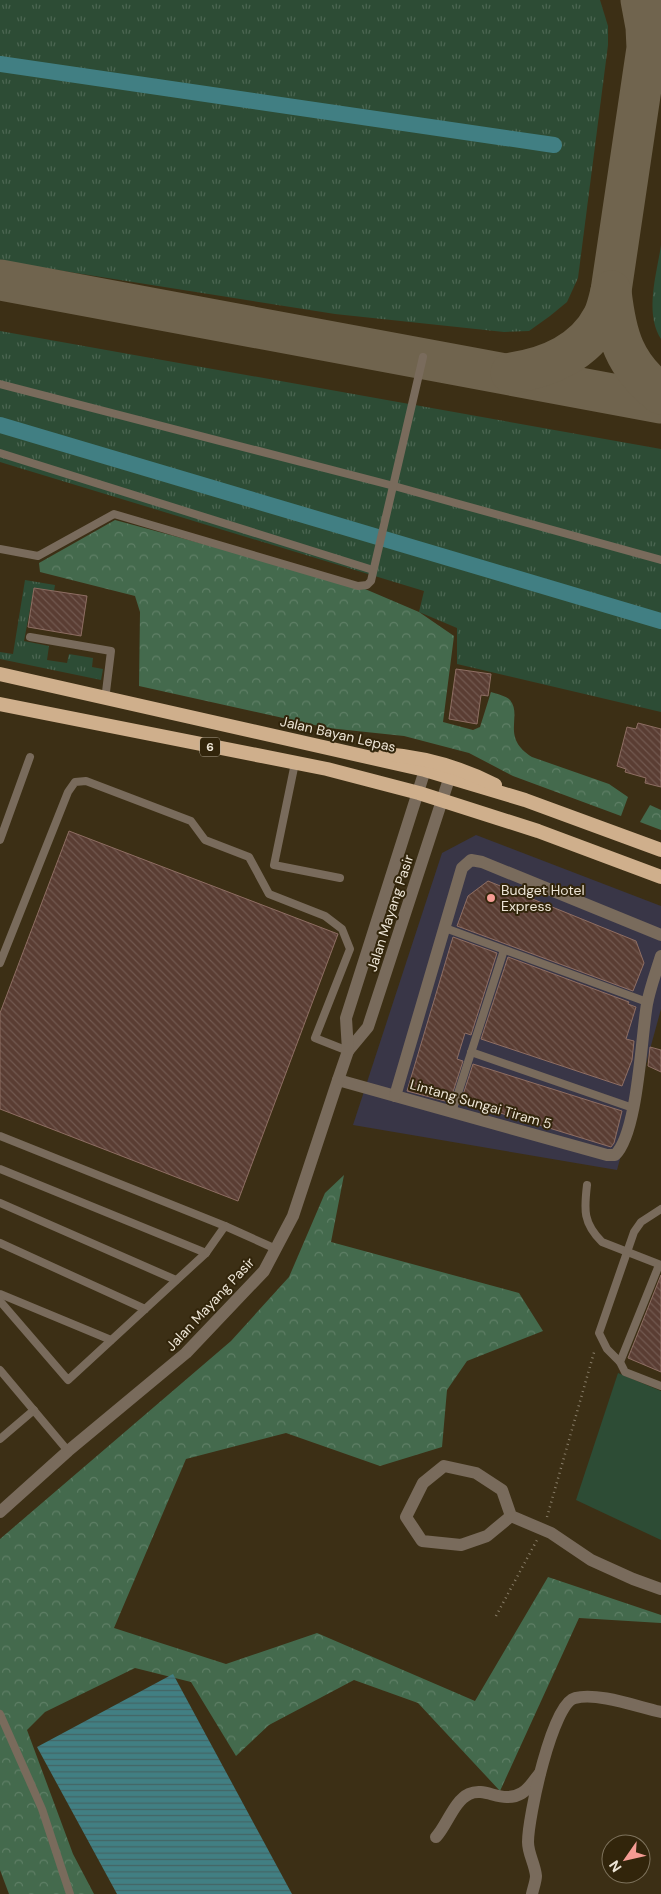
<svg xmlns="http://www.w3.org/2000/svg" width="661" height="1894" viewBox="0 0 661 1894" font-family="'DM Sans',sans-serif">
<defs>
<pattern id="grass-tufts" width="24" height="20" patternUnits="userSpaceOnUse" patternTransform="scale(1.25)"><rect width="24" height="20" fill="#2d4c35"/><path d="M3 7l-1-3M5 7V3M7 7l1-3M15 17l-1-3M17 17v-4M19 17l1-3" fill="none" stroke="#4c6652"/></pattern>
<pattern id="forest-crowns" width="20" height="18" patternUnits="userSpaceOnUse" patternTransform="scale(1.25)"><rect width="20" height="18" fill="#446a4d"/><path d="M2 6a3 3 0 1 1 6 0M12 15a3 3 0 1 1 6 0" fill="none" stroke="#5f7f66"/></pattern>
<pattern id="water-rules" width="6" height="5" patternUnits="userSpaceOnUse" patternTransform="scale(1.25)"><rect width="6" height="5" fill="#417f83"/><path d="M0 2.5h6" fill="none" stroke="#446565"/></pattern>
<pattern id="building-back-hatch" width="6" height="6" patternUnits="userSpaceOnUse" patternTransform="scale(1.25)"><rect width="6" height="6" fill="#5a3d33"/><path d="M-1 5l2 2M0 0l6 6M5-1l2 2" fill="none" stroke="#725950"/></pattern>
</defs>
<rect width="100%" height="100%" fill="#3c2f15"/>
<polygon fill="#393647" points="476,835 661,906 661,1009 617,1170 353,1125 442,853"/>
<g fill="url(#grass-tufts)">
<polygon points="0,0 600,0 608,26 608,45 578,278 567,302 550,316 529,331 504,332 335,314 0,261"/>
<path d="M661,245v94c-17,-26 -4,-66 0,-94z"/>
<polygon points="0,331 661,449 661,712 457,664 457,628 419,612 424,591 0,462"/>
<polygon points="25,580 55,585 54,591 34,588 24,641 49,646 47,660 67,663 69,654 93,658 92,667 103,669 101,680 0,659 0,652 13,654"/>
</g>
<g fill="url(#forest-crowns)">
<path d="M115,520l243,66 61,26 35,24 -11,86 30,8 7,-3 11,-35c6,2 15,4 19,8 13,16 -10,37 22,57l77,27 19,13 -7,19 -108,-40 -44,-23 -65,-17 -76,-8 -189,-42 1,-74 -5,-16 -95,-24 -1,-9z"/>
<polygon points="650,805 661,810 661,830 640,822"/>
<polygon points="344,1175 331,1242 519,1293 543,1331 467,1361 447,1390 442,1447 380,1466 286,1433 186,1459 114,1628 226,1664 317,1633 475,1701 548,1577 661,1615 661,1623 579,1618 500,1791 418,1703 354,1680 269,1725 236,1756 191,1682 135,1668 45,1712 27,1730 73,1854 94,1894 9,1894 0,1870 0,1539 231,1341 289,1277 325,1193"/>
</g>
<polygon fill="#2d4c35" points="618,1373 661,1391 661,1540 576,1500"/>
<polygon fill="url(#water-rules)" points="173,1674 292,1894 117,1894 37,1747"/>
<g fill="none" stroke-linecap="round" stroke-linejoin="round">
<g stroke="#417f83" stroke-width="16">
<polyline points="0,64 554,145"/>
<polyline points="0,425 661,621"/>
</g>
<g stroke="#70644e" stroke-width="41">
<polyline points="0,280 661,403"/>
<polyline points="611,291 647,48 646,27 641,0"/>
<path d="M511,373c37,-5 74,-21 92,-56 4,-8 6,-18 8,-26 5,45 13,74 50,103"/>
</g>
</g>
<g fill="url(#building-back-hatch)" stroke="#8e6e63">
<polygon points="34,588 87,596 81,636 28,627"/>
<polygon points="456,669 491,674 488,696 481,695 477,724 449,719"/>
<polygon points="638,723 661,729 661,787 645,783 646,778 625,772 626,769 617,766 627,727 636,729"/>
<polygon points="69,831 338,934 238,1201 0,1109 0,1013"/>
<polygon points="488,881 636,941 644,963 633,991 457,926 468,896"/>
<polygon points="453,937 497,953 471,1035 465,1033 457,1059 463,1061 451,1098 446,1097 445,1101 407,1091"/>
<polygon points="508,957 629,1002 628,1004 636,1007 626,1039 634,1041 632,1060 622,1086 481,1039"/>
<polygon points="650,1047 661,1050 661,1072 648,1066"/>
<polygon points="473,1064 622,1111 614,1143 611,1147 461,1101"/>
<polygon points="661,1275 661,1372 628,1358"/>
</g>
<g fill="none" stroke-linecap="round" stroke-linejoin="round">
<g stroke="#897e69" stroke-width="2.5" stroke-dasharray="1 4" stroke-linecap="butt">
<polyline points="547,1517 595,1349"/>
<polyline points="496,1616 537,1540"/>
</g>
<g stroke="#796b5c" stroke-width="8">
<polyline points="0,384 394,486 661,560"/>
<polyline points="0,453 373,570"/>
<polyline points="0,549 38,556 114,514 358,586 367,585 371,581 423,357"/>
<polyline points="30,637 111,651 105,700"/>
<polyline points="295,763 274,865 340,878"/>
<polyline points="0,840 30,757"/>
<polyline points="445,928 647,1002"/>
<polyline points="0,963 68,792 75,782 86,781 191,821 205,840 249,857 269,894 325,916 342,929 350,949 315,1038 348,1051"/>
<polyline points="471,1052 633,1108"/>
<polyline points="452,1112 504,950"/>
<polyline points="0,1136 225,1226"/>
<polyline points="0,1169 206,1253"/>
<path d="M587,1185c-3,25 -4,38 15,57l59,23"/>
<polyline points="0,1203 176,1280"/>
<polyline points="0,1243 145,1309"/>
<polyline points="659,1265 620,1362 625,1372 661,1386"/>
<polyline points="0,1294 111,1340"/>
<polyline points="0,1301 68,1380 206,1253 225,1226 276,1249"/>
<polyline points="620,1362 607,1349 599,1333 634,1232 641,1222 661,1209"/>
<polyline points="0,1370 68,1451"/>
<polyline points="0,1439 34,1410"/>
<polyline points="0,1714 42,1809 70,1894"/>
</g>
<g stroke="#796b5c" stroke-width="12">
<path d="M338,1080l269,75h8c23,-22 26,-117 32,-151 3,-16 9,-32 14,-48"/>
<polyline points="395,1096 462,868 471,860 482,862 661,935"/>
<polyline points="511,1516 487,1536 461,1545 422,1541 406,1517 423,1483 444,1466 476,1473 502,1490 511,1516 551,1533 591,1560 633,1579 661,1589"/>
<path d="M436,1837c11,-12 18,-36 33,-43 17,-8 33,11 53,-1 7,-4 13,-14 18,-20"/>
<path d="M532,1894c1,-5 4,-13 4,-18 -1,-12 -8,-22 -8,-34 0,-24 24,-139 47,-144 23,-6 63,9 86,14"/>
</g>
<g stroke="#796b5c" stroke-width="12">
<polyline points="348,1051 368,1027 449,779"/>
<polyline points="0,1512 68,1451 186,1353 264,1271 293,1216 338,1080 348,1051 346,1018 425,770"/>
</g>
<g stroke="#cfaf8c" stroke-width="14">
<polyline points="0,674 425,770 525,800 661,850"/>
<polyline points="0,704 327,769 419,793 538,831 661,877"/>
<path d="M385,754c39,3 75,13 110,31"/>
</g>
</g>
<circle fill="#f59c94" stroke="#32250b" stroke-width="2" cx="491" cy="898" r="5"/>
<g text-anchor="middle" stroke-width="4" stroke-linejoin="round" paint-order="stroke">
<rect fill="#32250b" stroke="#b5ab99" stroke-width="1" x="200" y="737.5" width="20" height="19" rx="4"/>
<g font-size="12" font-weight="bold" fill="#ede5d6">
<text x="210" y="751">6</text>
</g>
<g font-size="14" fill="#ede5d6" stroke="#32250b">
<text transform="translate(338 734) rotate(13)" y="5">Jalan Bayan Lepas</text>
<text transform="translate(390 913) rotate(-72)" y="5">Jalan Mayang Pasir</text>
<text transform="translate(481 1104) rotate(16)" y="5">Lintang Sungai Tiram 5</text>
<text transform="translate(210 1304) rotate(-47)" y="5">Jalan Mayang Pasir</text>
</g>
<g font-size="14" fill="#ede5d6" stroke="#32250b" text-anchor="start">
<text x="501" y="895">Budget Hotel<tspan x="501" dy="16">Express</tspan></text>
</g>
</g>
<g transform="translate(626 1859) rotate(236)"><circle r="24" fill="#32250b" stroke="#7d725c"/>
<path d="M0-4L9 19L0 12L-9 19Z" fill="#f59c94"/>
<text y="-8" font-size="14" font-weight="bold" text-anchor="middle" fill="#ede5d6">N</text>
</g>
</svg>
